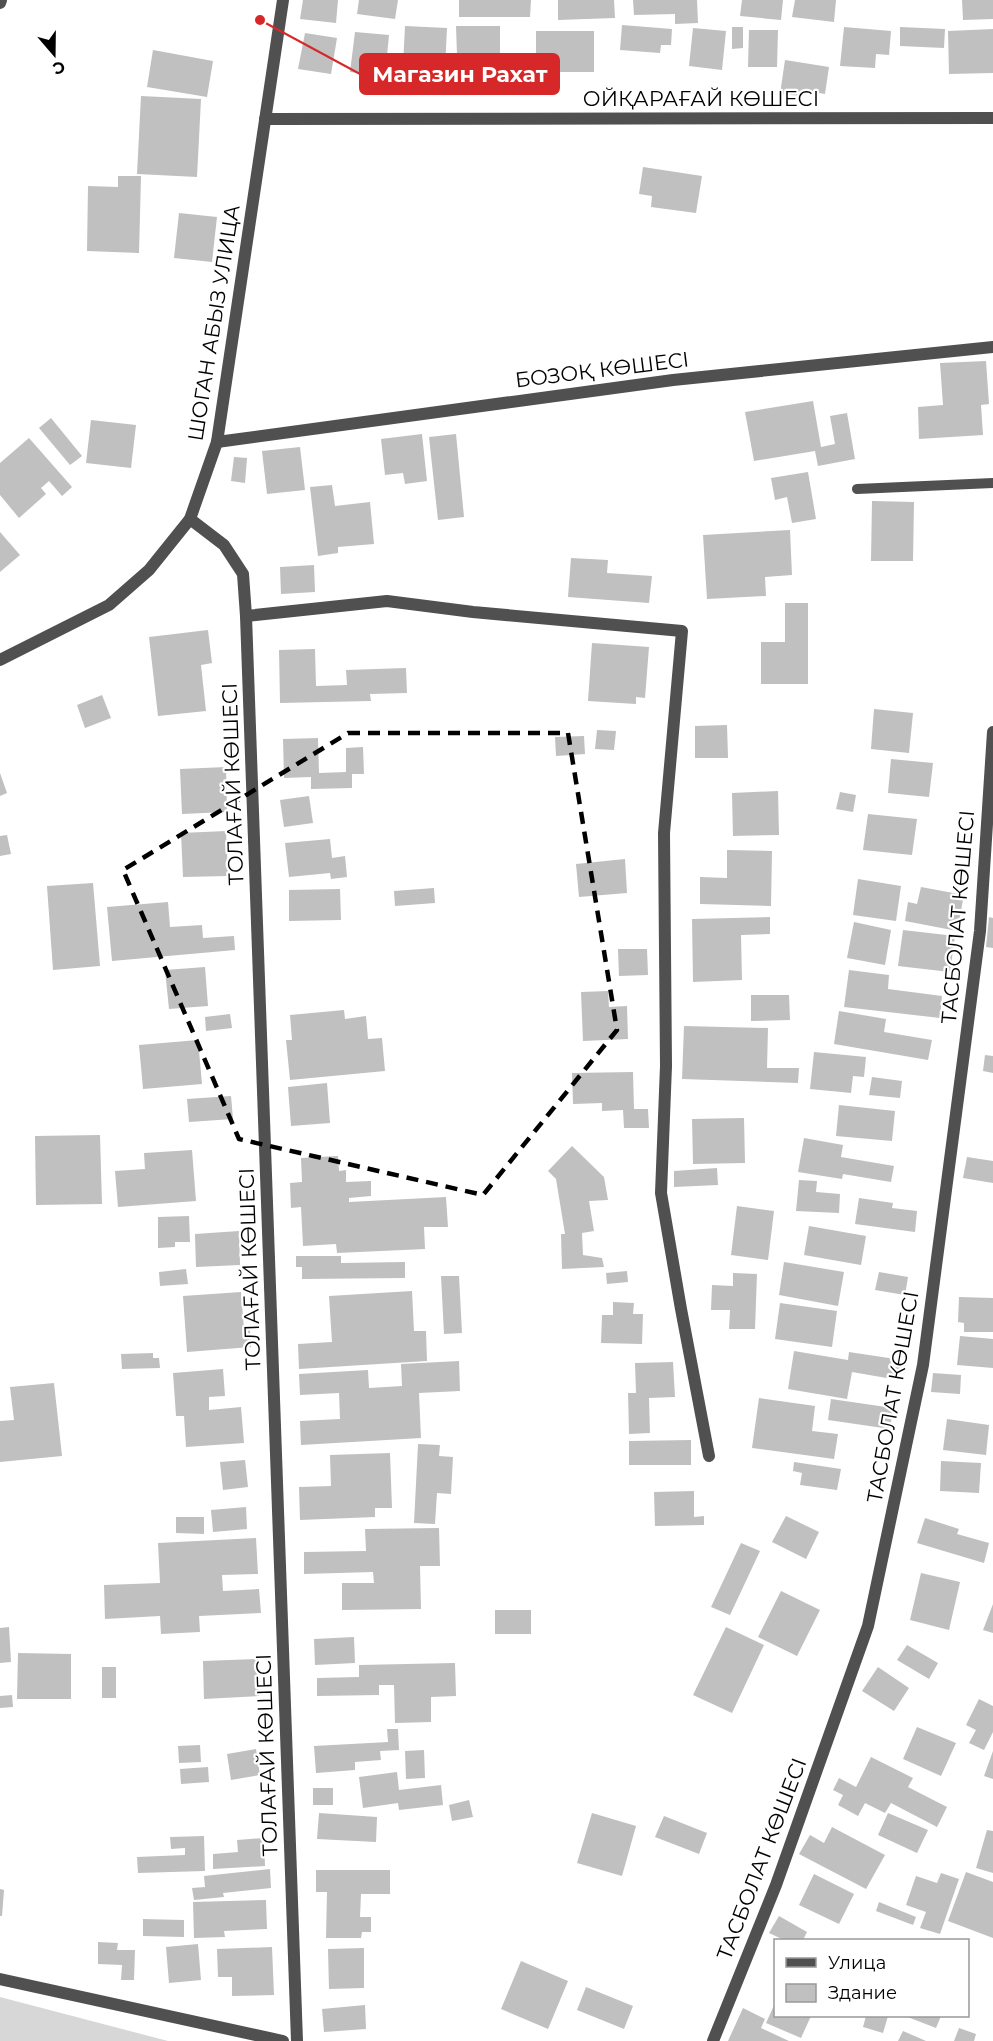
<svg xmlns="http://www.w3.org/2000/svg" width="993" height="2041" viewBox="0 0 993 2041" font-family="Montserrat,sans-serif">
<rect width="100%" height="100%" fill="#fff"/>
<polygon fill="#d7d7d7" points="0,1997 168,2041 0,2041"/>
<g fill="#c0c0c0">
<polygon points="303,0 338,0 336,23 300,19"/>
<polygon points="359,0 398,0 395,19 357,14"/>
<polygon points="459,0 531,0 530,17 459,17"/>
<polygon points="558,0 614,0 615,18 558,20"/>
<polygon points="633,0 697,0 698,23 675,24 675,14 634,15"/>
<polygon points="742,0 783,0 781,20 740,16"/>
<polygon points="795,0 836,0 834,22 792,17"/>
<polygon points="962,0 993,0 993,19 963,20"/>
<polygon points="622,25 672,29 671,45 661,45 660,53 620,50"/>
<polygon points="405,26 447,28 445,68 403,65"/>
<polygon points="456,26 500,26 500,55 457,55"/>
<polygon points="732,27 743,27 743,48 732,49"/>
<polygon points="844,27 891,31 889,55 876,54 875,68 840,66"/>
<polygon points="900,27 945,29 944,48 900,46"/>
<polygon points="693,28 726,31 722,70 689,66"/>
<polygon points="993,29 993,73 949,74 948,31"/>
<polygon points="749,30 778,30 777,67 748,67"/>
<rect x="536" y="31" width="58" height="41"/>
<polygon points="355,32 389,35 385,76 350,72"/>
<polygon points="305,33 337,38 331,74 298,69"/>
<polygon points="153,50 213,61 207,97 147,87"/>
<polygon points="785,60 829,67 825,94 802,90 801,96 780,94"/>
<polygon points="141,96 201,99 197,177 137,174"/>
<polygon points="643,167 702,176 696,213 651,207 652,196 639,194"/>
<polygon points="118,176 141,176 139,253 87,251 88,186 118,187"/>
<polygon points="179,213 217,217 212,262 174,258"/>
<polygon points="986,361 989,404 981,405 983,435 919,439 918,407 943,405 940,363"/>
<polygon points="813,401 821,447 835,444 830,416 847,413 855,459 818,466 815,451 754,461 745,412"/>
<polygon points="51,418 82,456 70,465 39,428"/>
<polygon points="91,420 136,425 131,468 86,463"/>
<polygon points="422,434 427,481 405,484 403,473 385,475 381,439"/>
<polygon points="456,434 464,517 438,520 429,437"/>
<polygon points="29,438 72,487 62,496 49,481 41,488 46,494 19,518 0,495 0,463"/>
<polygon points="300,447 305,490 267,494 262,451"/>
<polygon points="234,457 247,458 245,483 231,481"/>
<polygon points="808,472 816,519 792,523 787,497 775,500 771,478"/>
<polygon points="332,485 335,506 370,502 374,544 338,547 338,553 318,556 310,487"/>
<polygon points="872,501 914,502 913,561 871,561"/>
<polygon points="790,530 792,575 765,577 766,596 707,599 703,535"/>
<polygon points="0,532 20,555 0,572"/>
<polygon points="571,558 608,560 607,573 652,576 649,603 568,597"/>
<polygon points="314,565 315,592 281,594 280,567"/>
<polygon points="785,603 808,603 808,684 761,684 761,642 785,642"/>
<polygon points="208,630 212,663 201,665 206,711 158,716 149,637"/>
<polygon points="592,643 649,647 645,698 636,697 636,704 588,701"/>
<polygon points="315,649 316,686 347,685 346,670 406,668 407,693 370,694 371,701 280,703 279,650"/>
<polygon points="102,695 111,718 85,728 77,705"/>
<polygon points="874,709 913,713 909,753 871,749"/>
<polygon points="727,725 728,758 695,758 695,726"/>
<polygon points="597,730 616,731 614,750 595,749"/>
<polygon points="584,736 585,754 556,756 555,737"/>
<polygon points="318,738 319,773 346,772 346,748 363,747 364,774 352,774 352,788 311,789 311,777 284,778 283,739"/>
<polygon points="891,759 933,763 929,797 888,793"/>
<polygon points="226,767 227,812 182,814 180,769"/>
<polygon points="0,773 7,793 0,796"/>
<polygon points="778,791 779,835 733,836 732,793"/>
<polygon points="840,792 856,795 853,812 836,809"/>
<polygon points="309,796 313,823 284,827 280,800"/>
<polygon points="868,814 917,819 912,855 863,850"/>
<polygon points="226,831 228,876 183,877 181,833"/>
<polygon points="7,835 11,854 0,856 0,836"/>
<polygon points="330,839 332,858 345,856 347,877 331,879 330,873 289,877 285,843"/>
<polygon points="727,850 772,851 771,906 700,904 700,877 727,878"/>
<polygon points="625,859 627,893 579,897 576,864"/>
<polygon points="858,879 901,886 896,921 853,915"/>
<polygon points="93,883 100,966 53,970 47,886"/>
<polygon points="921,887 964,895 957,931 905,921 908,902 917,904"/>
<polygon points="434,888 435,903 395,906 394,891"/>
<polygon points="340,889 341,920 289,921 289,890"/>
<polygon points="168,902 170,927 202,925 203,938 234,936 235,950 112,961 107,907"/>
<polygon points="770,917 770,934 741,935 742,980 693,982 692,919"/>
<polygon points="989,917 993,918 993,948 986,947"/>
<polygon points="854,922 891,930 885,965 847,958"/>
<polygon points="903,930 955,936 950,972 898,966"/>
<polygon points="618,949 647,949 648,975 619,976"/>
<polygon points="205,967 208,1006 169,1009 165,970"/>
<polygon points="849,970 889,975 888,989 942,996 940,1018 844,1007"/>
<polygon points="608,991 609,1007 627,1006 628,1039 583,1041 581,992"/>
<polygon points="751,995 789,995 790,1020 751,1021"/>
<polygon points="344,1010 345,1019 366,1016 368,1039 382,1038 385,1071 290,1080 286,1040 292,1040 290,1015"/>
<polygon points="839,1011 886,1019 884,1032 932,1040 928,1060 834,1044"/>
<polygon points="230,1014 232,1028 206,1031 205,1017"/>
<polygon points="684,1026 768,1028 767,1068 799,1068 798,1083 682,1079"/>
<polygon points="198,1040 202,1084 143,1089 139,1045"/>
<polygon points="814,1052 866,1057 864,1077 853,1076 851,1093 810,1089"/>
<polygon points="985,1055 993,1056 993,1073 983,1071"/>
<polygon points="633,1072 634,1109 648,1109 649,1128 624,1128 623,1110 602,1111 602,1103 573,1104 572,1073"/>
<polygon points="872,1077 902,1081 900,1098 869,1095"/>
<polygon points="327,1083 330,1123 291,1126 288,1087"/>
<polygon points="231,1096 233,1119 189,1122 187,1099"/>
<polygon points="839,1105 895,1111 892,1141 836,1136"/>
<polygon points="744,1118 745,1163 693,1164 692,1119"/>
<polygon points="100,1135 102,1204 36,1205 35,1136"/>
<polygon points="804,1138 843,1145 841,1157 894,1166 891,1182 843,1174 842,1179 798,1172"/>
<polygon points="572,1146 604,1177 608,1200 589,1201 594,1231 582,1233 583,1255 602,1258 604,1267 562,1269 561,1234 565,1234 556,1179 548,1171"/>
<polygon points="192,1150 196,1201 118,1207 115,1171 145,1169 144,1153"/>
<polygon points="338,1156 339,1171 346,1170 346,1182 371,1181 371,1196 349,1198 349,1202 446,1197 448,1227 424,1227 425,1249 337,1253 336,1244 303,1246 301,1207 291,1208 290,1183 302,1182 301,1158"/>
<polygon points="967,1157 993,1161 993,1183 963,1178"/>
<polygon points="717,1168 718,1185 674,1187 674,1171"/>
<polygon points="799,1180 817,1181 816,1192 840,1194 839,1213 796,1211"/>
<polygon points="859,1198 893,1203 892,1208 917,1211 915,1232 855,1224"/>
<polygon points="737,1206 774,1211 768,1260 731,1255"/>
<polygon points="189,1216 190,1242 175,1242 175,1247 158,1248 158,1217"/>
<polygon points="809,1226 866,1236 861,1265 804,1255"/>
<polygon points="239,1231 240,1265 196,1267 195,1234"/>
<polygon points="296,1256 341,1256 341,1263 405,1262 405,1278 302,1279 302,1267 296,1267"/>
<polygon points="784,1262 844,1272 838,1306 779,1295"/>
<polygon points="186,1269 188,1284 160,1286 159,1272"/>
<polygon points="627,1271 628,1282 607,1284 606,1273"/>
<polygon points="879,1272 908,1277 905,1295 875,1290"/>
<polygon points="733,1273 757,1274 755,1329 729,1329 730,1310 711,1310 712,1285 733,1286"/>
<polygon points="441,1276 459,1276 462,1333 444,1334"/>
<polygon points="412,1291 414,1331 426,1331 427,1361 299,1369 298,1344 332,1342 329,1296"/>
<polygon points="241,1292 244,1329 250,1329 251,1347 187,1352 183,1296"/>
<polygon points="959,1297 993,1298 993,1332 964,1332 964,1323 958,1322"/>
<polygon points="613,1302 634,1303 633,1314 643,1314 642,1344 601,1343 602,1315 613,1315"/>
<polygon points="780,1303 837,1311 832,1347 775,1339"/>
<polygon points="960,1336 993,1339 993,1368 957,1365"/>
<polygon points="794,1351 848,1360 849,1352 902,1360 898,1380 852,1372 847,1399 788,1389"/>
<polygon points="153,1353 153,1358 159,1358 160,1368 122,1369 121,1354"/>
<polygon points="459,1361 460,1391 419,1393 421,1438 301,1445 300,1421 340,1419 339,1393 300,1395 299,1374 368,1370 369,1388 402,1386 401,1364"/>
<polygon points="673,1362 675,1397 649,1398 650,1433 629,1434 628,1393 636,1393 635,1363"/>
<polygon points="223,1369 225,1396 209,1397 209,1410 241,1407 244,1443 186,1447 184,1416 176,1416 173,1373"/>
<polygon points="933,1373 961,1375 960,1394 931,1392"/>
<polygon points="54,1383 62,1456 0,1462 0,1421 14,1420 10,1387"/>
<polygon points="759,1398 815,1406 812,1431 838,1434 834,1459 752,1448"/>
<polygon points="831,1399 893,1408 890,1429 828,1420"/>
<polygon points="947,1419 989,1425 986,1455 943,1450"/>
<polygon points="691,1440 691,1465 629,1465 629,1441"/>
<polygon points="418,1444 440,1445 439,1456 453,1457 451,1494 437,1493 435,1524 414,1523"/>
<polygon points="390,1453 392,1508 375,1508 375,1517 300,1520 299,1487 331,1486 330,1455"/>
<polygon points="245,1460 248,1487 223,1490 220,1462"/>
<polygon points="941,1461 981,1463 979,1493 940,1491"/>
<polygon points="794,1462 841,1469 837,1490 800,1485 802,1473 793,1471"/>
<polygon points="694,1491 694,1517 704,1516 704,1525 655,1526 654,1492"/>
<polygon points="246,1507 247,1529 213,1532 211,1510"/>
<polygon points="786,1516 819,1532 806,1559 772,1542"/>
<polygon points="176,1517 204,1517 204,1534 176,1533"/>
<polygon points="925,1518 959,1529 957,1534 989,1543 984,1563 917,1543"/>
<polygon points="439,1528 440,1566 420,1566 421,1609 342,1610 342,1583 374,1583 373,1572 304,1574 304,1552 366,1551 365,1529"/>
<polygon points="256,1538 258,1574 222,1575 223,1591 259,1589 261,1613 199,1616 200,1632 161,1634 160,1616 105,1619 104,1585 160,1583 158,1543"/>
<polygon points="741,1543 760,1551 730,1615 711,1607"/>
<polygon points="921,1573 960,1582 949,1630 910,1620"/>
<polygon points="781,1591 820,1610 797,1656 758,1637"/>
<polygon points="993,1604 993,1633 983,1630"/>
<rect x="495" y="1610" width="36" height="24"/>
<polygon points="9,1627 11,1662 0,1663 0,1628"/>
<polygon points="726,1627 764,1645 732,1713 693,1695"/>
<polygon points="354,1637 355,1663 315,1665 314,1639"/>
<polygon points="907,1645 938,1663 929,1679 897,1660"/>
<polygon points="18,1653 71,1654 71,1699 17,1699"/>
<polygon points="257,1659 259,1696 204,1699 203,1661"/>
<polygon points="455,1663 456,1696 431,1697 431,1722 395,1723 394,1685 379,1685 379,1695 317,1696 317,1678 359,1677 359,1665"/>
<rect x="102" y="1667" width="14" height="31"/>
<polygon points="878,1667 909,1688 894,1711 862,1691"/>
<polygon points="12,1695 13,1707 0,1708 0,1696"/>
<polygon points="979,1699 993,1706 993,1732 984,1750 969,1743 976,1730 966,1725"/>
<polygon points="917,1727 956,1743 941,1776 903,1759"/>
<polygon points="387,1729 398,1729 399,1750 380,1751 381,1760 355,1762 355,1770 316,1773 314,1746 388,1742"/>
<polygon points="200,1745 201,1762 179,1763 178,1746"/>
<polygon points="256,1749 260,1775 231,1780 227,1754"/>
<polygon points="424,1750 425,1778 406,1779 405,1751"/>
<polygon points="993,1751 993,1779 984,1776"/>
<polygon points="871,1757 913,1778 908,1787 947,1807 937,1827 891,1803 885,1813 865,1803 858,1816 838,1805 843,1795 833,1790 839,1778 856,1787"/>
<polygon points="208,1767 209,1782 181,1784 180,1769"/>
<polygon points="397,1772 399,1790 441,1785 443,1805 399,1810 398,1803 363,1808 359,1777"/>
<rect x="313" y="1788" width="20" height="17"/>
<polygon points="469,1800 473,1817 452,1821 449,1805"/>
<polygon points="319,1813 377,1817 376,1842 317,1839"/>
<polygon points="592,1813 636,1826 622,1876 577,1863"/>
<polygon points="888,1813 928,1830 917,1853 878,1835"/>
<polygon points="664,1816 707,1833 699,1854 655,1837"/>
<polygon points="832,1827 885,1855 866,1889 799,1854 810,1835 824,1843"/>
<polygon points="987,1830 993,1831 993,1873 976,1868"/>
<polygon points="204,1836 205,1871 138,1873 137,1857 185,1855 185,1848 171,1849 170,1837"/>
<polygon points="264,1838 265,1866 213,1869 213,1854 238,1852 237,1840"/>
<polygon points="270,1869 271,1888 223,1893 224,1897 194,1900 192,1888 205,1887 204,1876"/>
<polygon points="316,1870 390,1870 390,1894 361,1894 360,1917 371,1917 371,1932 362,1932 361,1938 326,1938 327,1892 316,1892"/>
<polygon points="966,1872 993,1882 993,1938 948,1921"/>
<polygon points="941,1873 959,1879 940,1934 920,1928 926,1912 906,1905 916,1876 937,1883"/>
<polygon points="814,1874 854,1894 839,1924 799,1905"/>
<polygon points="0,1889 4,1890 2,1916 0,1916"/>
<polygon points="266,1900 267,1929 224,1931 225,1937 194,1938 193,1902"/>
<polygon points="879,1902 916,1917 913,1925 876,1911"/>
<polygon points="779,1916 807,1932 803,1940 784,1940 769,1933"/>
<polygon points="143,1919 184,1920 184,1937 143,1936"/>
<polygon points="98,1942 118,1943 117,1950 135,1950 134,1980 121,1980 122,1965 98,1964"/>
<polygon points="198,1944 201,1980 169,1983 166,1947"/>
<polygon points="272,1947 274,1995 232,1996 232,1977 218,1977 217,1949"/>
<polygon points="364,1948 364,1988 329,1989 328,1949"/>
<polygon points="521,1961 568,1981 548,2029 501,2009"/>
<polygon points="586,1987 633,2006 624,2029 577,2010"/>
<polygon points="776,2001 776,2016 811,2016 801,2038 766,2023"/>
<polygon points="365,2005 366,2029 324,2032 322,2009"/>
<polygon points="743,2008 765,2019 761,2028 789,2041 728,2041"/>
<polygon points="866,2016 888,2016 883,2033 863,2027"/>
<polygon points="905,2016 941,2016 936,2028"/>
<polygon points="959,2028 976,2034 974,2041 954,2041"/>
<polygon points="903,2031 926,2041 898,2041"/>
</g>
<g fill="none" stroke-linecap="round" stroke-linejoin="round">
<polyline stroke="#505050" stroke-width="10" points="857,489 993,483"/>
<g stroke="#505050" stroke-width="12">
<polyline points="0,3 1,0"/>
<polyline points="265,119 993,118"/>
<polyline points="217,442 673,380 993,347"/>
<polyline points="190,519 224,545 243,574 246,616 297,2041"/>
<polyline points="246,616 387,601 473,612 682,631 664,833 666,1066 661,1193 681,1309 709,1456"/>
<polyline points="0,1979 283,2041"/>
<polyline points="713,2041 776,1885 868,1626 923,1365 980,931 993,732"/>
</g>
<polyline stroke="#505050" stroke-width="12" points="0,660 109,605 149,570 190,519 217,442 283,0"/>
</g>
<path fill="none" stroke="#000" stroke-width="4.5" stroke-dasharray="12 8" stroke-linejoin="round" d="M348,733h220l49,297 -134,165 -244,-56 -116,-269z"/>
<g text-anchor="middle" stroke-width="4.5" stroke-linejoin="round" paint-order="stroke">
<g font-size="21" fill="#000" stroke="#fff">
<text x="701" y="106">ОЙҚАРАҒАЙ КӨШЕСІ</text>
<text transform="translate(214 323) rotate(-81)" y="7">ШОГАН АБЫЗ УЛИЦА</text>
<text transform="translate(602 370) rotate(-7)" y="7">БОЗОҚ КӨШЕСІ</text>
<text transform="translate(233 784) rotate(-92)" y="7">ТОЛАҒАЙ КӨШЕСІ</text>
<text transform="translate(958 917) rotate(-85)" y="7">ТАСБОЛАТ КӨШЕСІ</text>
<text transform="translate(250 1269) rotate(-92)" y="7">ТОЛАҒАЙ КӨШЕСІ</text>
<text transform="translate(893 1397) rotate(-80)" y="7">ТАСБОЛАТ КӨШЕСІ</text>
<text transform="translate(267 1755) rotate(-92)" y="7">ТОЛАҒАЙ КӨШЕСІ</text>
<text transform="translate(762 1859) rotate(-69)" y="7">ТАСБОЛАТ КӨШЕСІ</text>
</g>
</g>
<path fill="none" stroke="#d62828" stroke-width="2" d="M260 20L360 74"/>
<circle fill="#d62828" stroke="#fff" stroke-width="2" cx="260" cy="20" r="6"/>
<rect fill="#d62828" stroke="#d62828" stroke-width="2" x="360" y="54" width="199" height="40" rx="6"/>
<g font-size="22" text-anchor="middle" font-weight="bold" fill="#fff">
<text x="460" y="82">Магазин Рахат</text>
</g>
<rect x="774" y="1939" width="195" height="78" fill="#ffffff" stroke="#999999" stroke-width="1.5"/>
<rect x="786" y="1958" width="30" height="9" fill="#505050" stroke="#999999" stroke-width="1.5"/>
<text x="828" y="1969" font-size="18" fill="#000000">Улица</text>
<rect x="786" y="1984" width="30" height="18" fill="#c0c0c0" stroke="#999999" stroke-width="1.5"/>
<text x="828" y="1999" font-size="18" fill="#000000">Здание</text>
<g transform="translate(54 54) rotate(160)" stroke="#ffffff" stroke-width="4.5" paint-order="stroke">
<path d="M0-4.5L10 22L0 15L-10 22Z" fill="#000000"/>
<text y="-9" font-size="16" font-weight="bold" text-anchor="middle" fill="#000000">С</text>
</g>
</svg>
